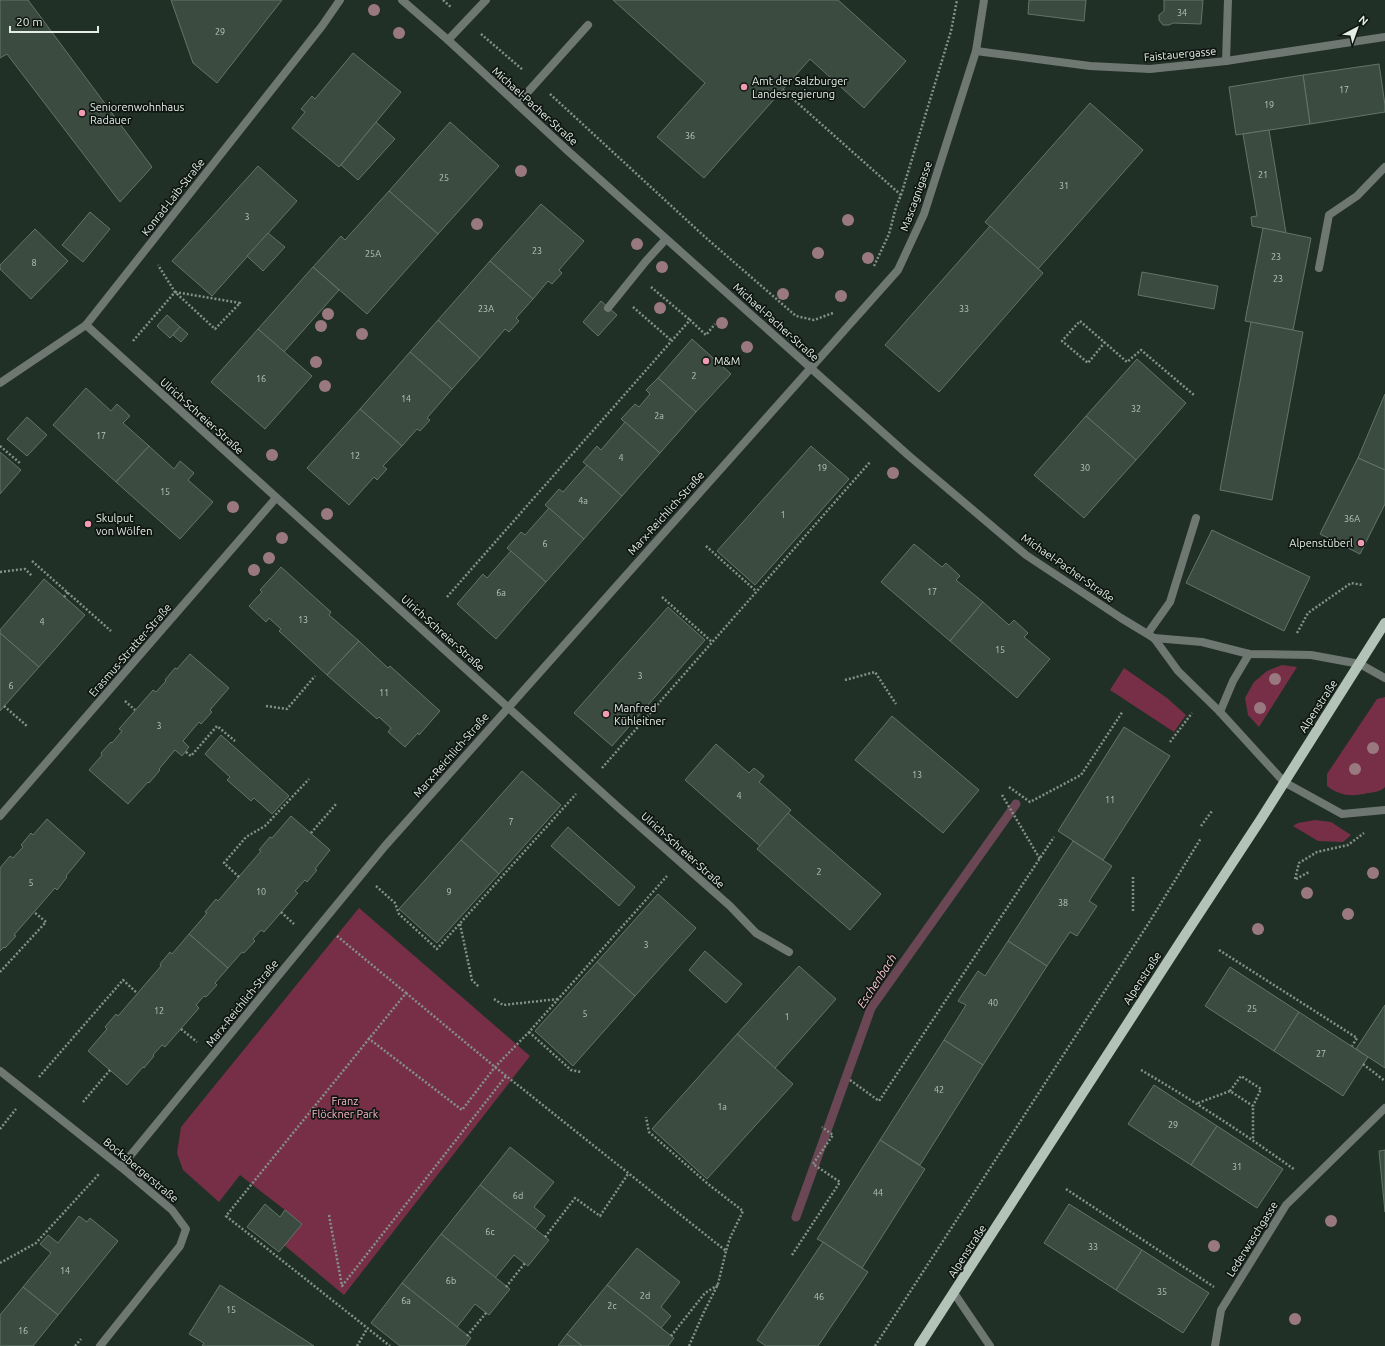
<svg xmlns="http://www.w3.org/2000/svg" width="1385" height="1346" viewBox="0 0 1385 1346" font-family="Ubuntu,sans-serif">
<rect width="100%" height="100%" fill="#213026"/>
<g fill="#772f48">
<polygon points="1282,665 1297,667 1259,727 1248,715 1245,698 1254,682 1267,671"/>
<polygon points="1124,668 1167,698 1186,715 1174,732 1110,690"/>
<path d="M1385,697v90c-5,5 -10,5 -17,6 -16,4 -28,3 -41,-7v-12l50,-75z"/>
<polygon points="1315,820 1331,822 1351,835 1343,842 1318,841 1293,826 1298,823"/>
<polygon points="359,908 530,1056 344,1295 284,1245 285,1210 240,1175 219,1202 183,1170 177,1153 181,1127"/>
</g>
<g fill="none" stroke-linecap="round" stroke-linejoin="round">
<polyline stroke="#6b4756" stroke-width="9" points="796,1217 871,1008 1016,804"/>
</g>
<g fill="#3b4b40" stroke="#637468">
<polygon points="0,0 28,0 152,167 120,202 7,54 0,58"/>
<polygon points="171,0 282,0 217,83 193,63"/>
<polygon points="613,0 838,0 906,61 864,108 810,59 704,178 657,137 705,83"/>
<polygon points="1029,0 1086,0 1084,21 1028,14"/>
<polygon points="1164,0 1203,0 1201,24 1173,23 1169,25 1163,25 1159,20 1159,15 1164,11"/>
<polygon points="353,53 401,92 339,167 292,128 305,112 301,109 312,96 315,99"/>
<polygon points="1379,64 1385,105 1385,112 1310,124 1303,75"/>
<polygon points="1303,75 1310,124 1236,135 1229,87"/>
<polygon points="1090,103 1143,150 1038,269 985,222"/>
<polygon points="376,122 395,139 358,180 341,165"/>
<polygon points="450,122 499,166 438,234 389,191"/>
<polygon points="1269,130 1286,233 1252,226 1251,217 1257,216 1243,134"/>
<polygon points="258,166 297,201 212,296 172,261"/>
<polygon points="389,191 438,234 367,314 313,267 341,236 345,240"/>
<polygon points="541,204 584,241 559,270 562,273 552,284 548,281 533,299 490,261"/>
<polygon points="90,212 110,229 83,262 62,245"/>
<polygon points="990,226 1043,273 939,392 885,345"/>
<polygon points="1263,228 1311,238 1293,330 1245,321"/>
<polygon points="35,229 68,261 31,299 0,269 0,265"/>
<polygon points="268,233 285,247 263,271 247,256"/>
<polygon points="490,261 533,299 516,318 519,321 509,332 505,329 480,358 438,320"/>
<polygon points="313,267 339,290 284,352 258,329"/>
<polygon points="1142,272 1218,286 1214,309 1138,295"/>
<polygon points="601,301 617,315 598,336 583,322"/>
<polygon points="167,315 180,327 170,338 157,326"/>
<polygon points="438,320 480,358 452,389 410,352"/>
<polygon points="1251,322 1303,332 1272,500 1220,490"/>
<polygon points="180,327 188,334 181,342 173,335"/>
<polygon points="258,329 312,376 265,429 211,382"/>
<polygon points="692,339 731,374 696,412 658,378"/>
<polygon points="410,352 452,389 427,418 430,420 420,431 417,429 402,446 360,409"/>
<polygon points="1137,359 1186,403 1136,460 1086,416"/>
<polygon points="658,378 696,412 660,453 621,419 635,404 639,407 650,394 646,390"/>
<polygon points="86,388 111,411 117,404 130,416 123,423 149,446 116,482 53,425"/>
<polygon points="1385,394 1385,470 1358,458"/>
<polygon points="360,409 402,446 383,466 387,469 377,480 374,477 349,505 307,468"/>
<polygon points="1086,416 1136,460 1084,518 1034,475"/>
<polygon points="27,417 47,435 27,456 7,439"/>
<polygon points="625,422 660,453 622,496 583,462 597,446 601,450"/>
<polygon points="149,446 174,469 180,461 194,473 188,480 213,502 180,539 116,482"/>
<polygon points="811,446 849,479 755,585 717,551"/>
<polygon points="0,452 21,470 0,494"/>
<polygon points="1358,458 1385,470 1385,504 1360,554 1320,534"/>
<polygon points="587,465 622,496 584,539 545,505 559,489 563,492"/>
<polygon points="549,508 584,539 546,582 507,548 521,532 525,535"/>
<polygon points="1212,530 1310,577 1284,631 1186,583"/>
<polygon points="914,544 942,567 946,563 960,576 956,580 983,602 950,641 881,582"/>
<polygon points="511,551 546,582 496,639 457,604 483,574 487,578"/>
<polygon points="281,567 331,612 329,615 359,641 327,675 279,631 281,629 269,618 266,622 249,606 262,592 260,590"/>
<polygon points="44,579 85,615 39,667 0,633 0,630"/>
<polygon points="983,602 1009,625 1014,620 1028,633 1024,637 1050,659 1017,698 950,641"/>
<polygon points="668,607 705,640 612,746 574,713"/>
<polygon points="0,633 39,667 0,711"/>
<polygon points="359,641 388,668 390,666 440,711 419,735 418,733 405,747 388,732 391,728 379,717 377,719 327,675"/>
<polygon points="190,654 229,688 210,710 212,712 201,724 199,722 183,741 189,747 182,756 175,750 159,769 160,770 149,783 148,782 128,804 89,770 102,755 101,753 111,742 112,743 122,731 119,729 153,690 156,692 166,681 165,680 175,668 177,669"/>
<polygon points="892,716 979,790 943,833 855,760"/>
<polygon points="1124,727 1170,756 1103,860 1058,831"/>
<polygon points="221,735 289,796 272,814 254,798 251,801 227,780 230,777 205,754"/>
<polygon points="716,744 749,773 754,768 764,776 759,782 791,810 760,846 685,780"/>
<polygon points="522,771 561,805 499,874 461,840"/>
<polygon points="788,813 881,894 850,930 757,849"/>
<polygon points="291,816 330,850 315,869 317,870 307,882 305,880 295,891 298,893 264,932 261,930 253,939 255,941 244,953 242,952 228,968 189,934 207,913 205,912 216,899 218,901 261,851 259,850 270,837 272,838"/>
<polygon points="47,819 85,853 66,876 67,877 57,890 55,888 14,935 16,936 5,948 4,947 0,951 0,868 10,856 13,858 23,847 21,845 31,833 33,835"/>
<polygon points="568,827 635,887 619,906 551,846"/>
<polygon points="461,840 499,874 437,943 399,909"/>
<polygon points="1073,841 1112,866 1089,901 1097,906 1077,936 1070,932 1047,966 1008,941"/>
<polygon points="658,894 696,928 635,996 597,962"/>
<polygon points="189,934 228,968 215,983 217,985 206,997 204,996 196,1005 199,1008 165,1047 162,1045 153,1055 154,1056 144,1068 143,1067 127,1085 88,1051 107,1029 105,1027 116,1014 118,1016 161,966 160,964 170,952 172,954"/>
<polygon points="1008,941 1047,966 983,1065 944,1040 966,1005 958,1001 978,971 985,976"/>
<polygon points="705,951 742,984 726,1003 689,970"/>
<polygon points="597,962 635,996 573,1066 535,1031"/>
<polygon points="799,966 836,999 775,1068 737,1034"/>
<polygon points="1230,967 1299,1012 1274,1051 1205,1006"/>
<polygon points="1385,1005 1385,1068 1356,1049"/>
<polygon points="1299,1012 1368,1057 1343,1096 1274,1051"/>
<polygon points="737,1034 793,1084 707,1179 652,1129"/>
<polygon points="944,1040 983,1065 920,1165 880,1140"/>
<polygon points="1154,1085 1217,1126 1191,1165 1128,1124"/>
<polygon points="1217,1126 1283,1169 1257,1208 1191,1165"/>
<polygon points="880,1140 925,1169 862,1268 823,1242 817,1239"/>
<polygon points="510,1147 554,1182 534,1207 545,1216 535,1229 480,1185"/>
<polygon points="1385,1150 1385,1212 1379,1151"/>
<polygon points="480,1185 549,1240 528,1266 514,1255 495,1278 441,1234"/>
<polygon points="265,1204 280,1217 285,1210 302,1224 279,1252 247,1227"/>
<polygon points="1069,1204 1142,1250 1116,1290 1044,1243"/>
<polygon points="79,1216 87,1222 90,1218 118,1241 58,1315 23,1287 51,1253 40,1244 48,1235 58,1243"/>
<polygon points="441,1234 510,1289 489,1315 475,1304 457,1327 402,1283"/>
<polygon points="823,1242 868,1272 818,1346 766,1346 757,1340"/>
<polygon points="637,1248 680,1282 661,1307 671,1316 661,1328 607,1285"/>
<polygon points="1142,1250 1209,1293 1183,1333 1116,1290"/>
<polygon points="402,1283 471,1338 465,1346 400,1346 371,1323"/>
<polygon points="220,1285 314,1346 202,1346 204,1343 189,1334"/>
<polygon points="607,1285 674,1338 668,1346 582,1346 567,1334"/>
<polygon points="23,1287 58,1315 33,1346 0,1346 0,1315"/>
<polygon points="567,1334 582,1346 558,1346"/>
</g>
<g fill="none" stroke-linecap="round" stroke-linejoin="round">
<g stroke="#849188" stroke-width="2.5" stroke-dasharray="2 2" stroke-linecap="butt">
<polyline points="443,0 452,8"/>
<polyline points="481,34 523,70"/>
<polyline points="783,90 901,195"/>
<polyline points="550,94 705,237 796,316 814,320 833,313"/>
<polyline points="874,266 889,234 896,207 901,195 951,31 957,0"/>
<polyline points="651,287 690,320"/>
<polygon points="175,292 240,303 215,329"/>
<polyline points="633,307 672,341"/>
<polyline points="133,341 175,292 158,265"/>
<polyline points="1105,342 1088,363 1062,341 1080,321 1127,362 1141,350 1194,395"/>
<polyline points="0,446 21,464"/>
<polyline points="706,546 756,591"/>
<polyline points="32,561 111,631"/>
<polyline points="0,572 25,569 32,576"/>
<polyline points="64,597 68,592"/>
<polyline points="447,597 690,320 706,335 715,324"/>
<polyline points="662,597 712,642"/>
<polyline points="1297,633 1308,613 1351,583 1363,585"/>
<polyline points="845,680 875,672 896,704"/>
<polyline points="125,701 135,710"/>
<polyline points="4,706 27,726"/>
<polyline points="266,706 287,709 315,676"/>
<polyline points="1170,742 1192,713"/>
<polyline points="186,752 191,756 217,726 235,741"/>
<polyline points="602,768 870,462"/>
<polyline points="1009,787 1030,802 1081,775 1123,711"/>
<polyline points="1002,795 1040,859"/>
<polyline points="1201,826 1212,811"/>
<polyline points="311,833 337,803"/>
<polyline points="239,877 224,863 246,837 265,826 309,779"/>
<polyline points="1295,879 1299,863 1317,852 1348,845 1364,833"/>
<polyline points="1296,879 1309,872"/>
<polyline points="376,886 395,903 399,914 437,949 576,794"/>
<polyline points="1133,911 1133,877"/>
<polyline points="281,912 294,924"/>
<polyline points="460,924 472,980 479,987"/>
<polyline points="337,936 406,993 226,1216 390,1346"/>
<polyline points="1219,950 1357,1038 1352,1046"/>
<polyline points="0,972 46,922 34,912"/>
<polyline points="406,993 495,1067 726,1251 730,1238 743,1211 708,1184 649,1132 646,1117"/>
<polyline points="494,999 503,1005 558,999"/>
<polyline points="181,1029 197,1042"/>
<polyline points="529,1032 571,1070 581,1072"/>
<polyline points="368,1038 462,1110 495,1067 529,1032 667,876"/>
<polyline points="1363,1064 1385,1081"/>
<path d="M1141,1070c53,31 104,64 154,100"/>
<polyline points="39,1077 123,980 137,993"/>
<polyline points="850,1080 879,1101 1054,837"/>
<polyline points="1230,1091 1241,1076 1261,1089 1253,1106"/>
<polyline points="83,1102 110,1070"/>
<polyline points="1198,1103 1230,1091 1253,1106 1253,1139"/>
<polyline points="0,1129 16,1109"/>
<polyline points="1066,1189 1214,1287"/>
<polyline points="329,1215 342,1286 506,1076"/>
<polyline points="545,1237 575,1198 600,1216 628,1174"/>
<polyline points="792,1255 840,1182 813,1164 833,1135 822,1127"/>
<polyline points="0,1263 36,1243 99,1174"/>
<polyline points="506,1287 525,1263"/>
<polyline points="467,1336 486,1313"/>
<polyline points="671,1336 705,1293 718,1285"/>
<polyline points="75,1346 81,1339"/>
<polyline points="357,1346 367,1329"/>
<polyline points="689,1346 703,1314 718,1284 726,1251"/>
<polyline points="875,1346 1150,921 1201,838"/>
</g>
<g stroke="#6f7772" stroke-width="8">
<polyline points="448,40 486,0"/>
<polyline points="517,104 588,25"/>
<polyline points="1319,268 1329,215 1357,196 1385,167"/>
<polyline points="608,308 646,261 666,239"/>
<polyline points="1148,633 1170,602 1196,518"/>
</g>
<g stroke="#6f7772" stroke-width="8">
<polyline points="402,0 448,40 568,151 908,455 1026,555 1121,618 1154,638 1178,671 1220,712 1284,782 1342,814 1385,810"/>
<polyline points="976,51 1090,66 1150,69 1226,61 1385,37"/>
<polyline points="1226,61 1228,0"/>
<polyline points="86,325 619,808 730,906 756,933 789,952"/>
<polyline points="0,383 86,325 322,26 340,0"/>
<polyline points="1154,638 1202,642 1249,654 1311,655 1360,664 1385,678"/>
<polyline points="1220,712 1233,681 1249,654"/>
<polyline points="0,816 276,498"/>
<polyline points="0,1071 121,1167 172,1210 186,1229 180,1246 100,1346"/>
<polyline points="121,1167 385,846 898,270 924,214 976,51 984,0"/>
<polyline points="954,1293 990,1346"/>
<polyline points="1215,1346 1221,1310 1286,1205 1385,1108"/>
</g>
<polyline stroke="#b3c3b7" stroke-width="10" points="919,1346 1181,941 1261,819 1385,623"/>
</g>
<g fill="#99797f">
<circle cx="374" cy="10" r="6"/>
<circle cx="399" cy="33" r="6"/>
<circle cx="521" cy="171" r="6"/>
<circle cx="848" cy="220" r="6"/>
<circle cx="477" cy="224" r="6"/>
<circle cx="637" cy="244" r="6"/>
<circle cx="818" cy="253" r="6"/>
<circle cx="868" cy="258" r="6"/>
<circle cx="662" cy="267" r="6"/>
<circle cx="783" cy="294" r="6"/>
<circle cx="841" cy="296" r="6"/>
<circle cx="660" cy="308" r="6"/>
<circle cx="328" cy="314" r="6"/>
<circle cx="722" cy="323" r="6"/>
<circle cx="321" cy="326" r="6"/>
<circle cx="362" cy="334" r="6"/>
<circle cx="747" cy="347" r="6"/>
<circle cx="316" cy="362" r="6"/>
<circle cx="325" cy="386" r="6"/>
<circle cx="272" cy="455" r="6"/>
<circle cx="893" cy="473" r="6"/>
<circle cx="233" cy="507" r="6"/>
<circle cx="327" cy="514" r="6"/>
<circle cx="282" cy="538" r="6"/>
<circle cx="269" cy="558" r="6"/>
<circle cx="254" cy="570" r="6"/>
<circle cx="1275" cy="679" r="6"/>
<circle cx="1260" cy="708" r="6"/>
<circle cx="1373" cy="748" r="6"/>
<circle cx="1355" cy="769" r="6"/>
<circle cx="1373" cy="873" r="6"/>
<circle cx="1307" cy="893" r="6"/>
<circle cx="1348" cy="914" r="6"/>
<circle cx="1258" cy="929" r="6"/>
<circle cx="1331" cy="1221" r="6"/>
<circle cx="1214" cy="1246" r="6"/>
<circle cx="1295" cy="1319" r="6"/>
</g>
<g fill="#f19ab3" stroke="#0f1612" stroke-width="1.5">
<circle cx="744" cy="87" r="4"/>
<circle cx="82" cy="113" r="4"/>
<circle cx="706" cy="361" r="4"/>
<circle cx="88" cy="524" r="4"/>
<circle cx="1361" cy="543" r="4"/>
<circle cx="606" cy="714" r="4"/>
</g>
<g text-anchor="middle" stroke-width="3.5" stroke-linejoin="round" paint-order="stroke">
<g font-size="9" fill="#b9c4bc">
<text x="1182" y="16">34</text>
<text x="220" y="35">29</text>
<text x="1344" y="93">17</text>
<text x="1269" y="108">19</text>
<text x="690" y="139">36</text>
<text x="1263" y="178">21</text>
<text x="444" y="181">25</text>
<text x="1064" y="189">31</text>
<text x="247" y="220">3</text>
<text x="537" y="254">23</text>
<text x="373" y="257">25A</text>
<text x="1276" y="260">23</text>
<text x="34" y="266">8</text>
<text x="1278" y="282">23</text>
<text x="486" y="312">23A</text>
<text x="964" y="312">33</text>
<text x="694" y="379">2</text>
<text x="261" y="382">16</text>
<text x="406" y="402">14</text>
<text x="1136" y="412">32</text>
<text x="659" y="419">2a</text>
<text x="101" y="439">17</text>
<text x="355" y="459">12</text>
<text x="621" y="461">4</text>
<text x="822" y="471">19</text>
<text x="1085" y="471">30</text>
<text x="165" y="495">15</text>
<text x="583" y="504">4a</text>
<text x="783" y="518">1</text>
<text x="1352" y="522">36A</text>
<text x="545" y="547">6</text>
<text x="932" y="595">17</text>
<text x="501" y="596">6a</text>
<text x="303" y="623">13</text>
<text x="42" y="625">4</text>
<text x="1000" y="653">15</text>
<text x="640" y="679">3</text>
<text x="11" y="689">6</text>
<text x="384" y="696">11</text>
<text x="159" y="729">3</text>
<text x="917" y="778">13</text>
<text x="739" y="799">4</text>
<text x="1110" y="803">11</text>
<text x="511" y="825">7</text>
<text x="819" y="875">2</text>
<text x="31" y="886">5</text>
<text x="261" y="895">10</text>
<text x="449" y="895">9</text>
<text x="1063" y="906">38</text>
<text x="646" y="948">3</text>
<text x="993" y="1006">40</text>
<text x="1252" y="1012">25</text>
<text x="159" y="1014">12</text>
<text x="585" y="1017">5</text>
<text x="787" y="1020">1</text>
<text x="1321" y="1057">27</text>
<text x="939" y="1093">42</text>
<text x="722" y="1110">1a</text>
<text x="1173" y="1128">29</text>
<text x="1237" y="1170">31</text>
<text x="878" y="1196">44</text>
<text x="518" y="1199">6d</text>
<text x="490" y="1235">6c</text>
<text x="1093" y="1250">33</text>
<text x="65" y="1274">14</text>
<text x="451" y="1284">6b</text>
<text x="1162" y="1295">35</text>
<text x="645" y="1299">2d</text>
<text x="819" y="1300">46</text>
<text x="406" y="1304">6a</text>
<text x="612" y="1309">2c</text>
<text x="231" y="1313">15</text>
<text x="23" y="1334">16</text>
</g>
<g font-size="11" fill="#e3ede6" stroke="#0f1612">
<text transform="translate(1180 54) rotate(-5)" y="4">Faistauergasse</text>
<text transform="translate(535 106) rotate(42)" y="4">Michael-Pacher-Straße</text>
<text transform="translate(916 196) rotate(-70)" y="4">Mascagnigasse</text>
<text transform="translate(173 197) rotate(-52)" y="4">Konrad-Laib-Straße</text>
<text transform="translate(776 322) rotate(42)" y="4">Michael-Pacher-Straße</text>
<text transform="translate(202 416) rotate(42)" y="4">Ulrich-Schreier-Straße</text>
<text transform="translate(666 513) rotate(-48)" y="4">Marx-Reichlich-Straße</text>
<text transform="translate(1068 568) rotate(35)" y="4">Michael-Pacher-Straße</text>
<text transform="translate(443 633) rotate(42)" y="4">Ulrich-Schreier-Straße</text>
<text transform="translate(130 650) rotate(-49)" y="4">Erasmus-Stratter-Straße</text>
<text transform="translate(1318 706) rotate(-57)" y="4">Alpenstraße</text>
<text transform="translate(451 755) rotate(-49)" y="4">Marx-Reichlich-Straße</text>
<text transform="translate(683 850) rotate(42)" y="4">Ulrich-Schreier-Straße</text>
<text transform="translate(1142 978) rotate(-57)" y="4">Alpenstraße</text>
<text transform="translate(242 1003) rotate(-51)" y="4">Marx-Reichlich-Straße</text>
<text transform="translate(141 1170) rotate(40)" y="4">Bocksbergerstraße</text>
<text transform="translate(1252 1239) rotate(-58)" y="4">Lederwaschgasse</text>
<text transform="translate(967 1251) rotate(-57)" y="4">Alpenstraße</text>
</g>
<g font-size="11" fill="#e3ede6" stroke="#0f1612" text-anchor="start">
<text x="752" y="85">Amt der Salzburger<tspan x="752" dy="13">Landesregierung</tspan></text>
<text x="90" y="111">Seniorenwohnhaus<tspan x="90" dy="13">Radauer</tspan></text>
<text x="714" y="365">M&amp;M</text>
<text x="96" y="522">Skulput<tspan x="96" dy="13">von Wölfen</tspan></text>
<text x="1353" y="547" text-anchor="end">Alpenstüberl</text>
<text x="614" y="712">Manfred<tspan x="614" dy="13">Kühleitner</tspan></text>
</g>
<g font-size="11" fill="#fcb5c8" stroke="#0f1612">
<text x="345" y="1105">Franz<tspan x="345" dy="13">Flöckner Park</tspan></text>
</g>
<g font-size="12" font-style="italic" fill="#f7c6d3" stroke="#0f1612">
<text transform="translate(877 981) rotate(-57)" y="4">Eschenbach</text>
</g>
</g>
<g transform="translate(1357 28) rotate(41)" stroke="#0f1612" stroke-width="3" paint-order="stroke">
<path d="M0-3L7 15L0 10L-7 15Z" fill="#e3ede6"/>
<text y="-6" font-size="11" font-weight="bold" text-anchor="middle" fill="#e3ede6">N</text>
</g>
<path d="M10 26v6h88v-6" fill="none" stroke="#e3ede6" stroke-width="2"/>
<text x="16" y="26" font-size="12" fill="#e3ede6" stroke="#0f1612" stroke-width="3" paint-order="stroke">20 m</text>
</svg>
